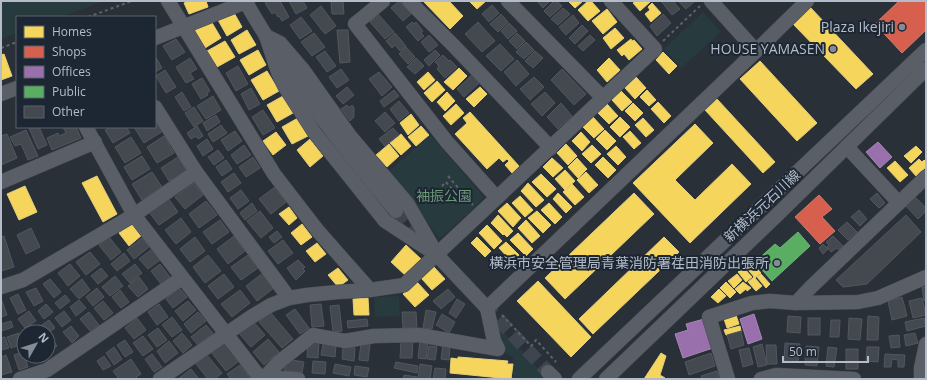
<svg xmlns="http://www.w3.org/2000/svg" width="927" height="380" viewBox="0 0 927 380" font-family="'Open Sans','Noto Sans JP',sans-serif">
<rect width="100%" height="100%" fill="#2a3038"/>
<g fill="#273a3e">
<polygon points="1,1 104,1 61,17 17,17 17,33 1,39"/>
<polygon points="703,12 721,32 681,68 664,49"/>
<polygon points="430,135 484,197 475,207 439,239 414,203 389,171"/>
<polygon points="399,296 400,316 375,317 374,297"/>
<polygon points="494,323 529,358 543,375 542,379 513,379 513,357 499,349"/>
</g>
<g fill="#f6d55c" stroke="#e2ce7d">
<polygon points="188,1 206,1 208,7 189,14 184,3"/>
<polygon points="423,1 449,1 463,16 450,29"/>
<polygon points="469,1 486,1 477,9"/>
<polygon points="568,1 583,1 575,8"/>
<polygon points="588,1 591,1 600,11 588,21 578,10"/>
<polygon points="636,1 650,1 650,2 640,11 633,3"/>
<polygon points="652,3 661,13 651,22 645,14 650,10 648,7"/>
<polygon points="810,7 873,74 856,89 793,24"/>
<polygon points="607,9 617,22 603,34 592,21"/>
<polygon points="233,11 242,27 227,36 218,20"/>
<polygon points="211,21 221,38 205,48 195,30"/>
<polygon points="615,28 624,38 611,49 603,38"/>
<polygon points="247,30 256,45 239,54 231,40"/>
<polygon points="631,39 632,41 634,40 642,49 629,60 624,54 622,56 617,50"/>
<polygon points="225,41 235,57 217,67 207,51"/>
<polygon points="258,50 266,65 249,75 240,60"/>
<polygon points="663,52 677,66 669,74 656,60"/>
<polygon points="4,54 12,76 1,80 1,55"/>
<polygon points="609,58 620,70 607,82 597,70"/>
<polygon points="760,61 817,123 797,141 740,79"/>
<polygon points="459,68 467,76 453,90 444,82"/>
<polygon points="267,71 279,91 263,100 251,80"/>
<polygon points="428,72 435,80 424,90 417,82"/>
<polygon points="636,77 646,88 635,99 625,88"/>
<polygon points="437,81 445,90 432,102 424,93"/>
<polygon points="480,87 487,94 474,107 466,99"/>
<polygon points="647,90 656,100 649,106 640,97"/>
<polygon points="621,91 632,102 622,111 612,100"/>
<polygon points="447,92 455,101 445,111 437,102"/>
<polygon points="283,96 293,113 277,122 267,105"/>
<polygon points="717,99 775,162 763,173 705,110"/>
<polygon points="658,102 671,116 664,123 651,109"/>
<polygon points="633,103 643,113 635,121 625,111"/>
<polygon points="456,104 464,113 451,125 443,116"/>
<polygon points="607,104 618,116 609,124 598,113"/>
<polygon points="470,112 519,166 512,173 505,165 509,161 507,159 503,162 499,158 487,169 455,134 467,123 463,118"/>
<polygon points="411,114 419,125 408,135 400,123"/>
<polygon points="593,117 604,129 594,138 583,127"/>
<polygon points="620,117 630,127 620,137 610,127"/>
<polygon points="298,118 308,136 292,144 282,127"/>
<polygon points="643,118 654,130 646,137 635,125"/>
<polygon points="695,124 713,143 675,180 695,200 732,164 751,184 690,243 633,183"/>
<polygon points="421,126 429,135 416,146 408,137"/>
<polygon points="605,130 616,141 607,150 596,139"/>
<polygon points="630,131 641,143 634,149 623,137"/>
<polygon points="276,132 286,145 273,155 263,141"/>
<polygon points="581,132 590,142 582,151 572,141"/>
<polygon points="401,134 411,146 401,155 390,143"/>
<polygon points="310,139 323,156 310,167 297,150"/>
<polygon points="389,144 399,156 387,167 376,155"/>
<polygon points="566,144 577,156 568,165 557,153"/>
<polygon points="592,145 601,154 591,163 582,154"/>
<polygon points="616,146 626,157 618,165 607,154"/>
<polygon points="916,146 922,152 911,163 904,156"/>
<polygon points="603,157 616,170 608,178 595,165"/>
<polygon points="552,158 563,168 553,177 543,167"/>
<polygon points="577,158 587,169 578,178 568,167"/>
<polygon points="919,159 922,162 924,160 926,162 926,167 916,176 909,168"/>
<polygon points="895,161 908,175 900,182 887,168"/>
<polygon points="565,170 575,181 565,190 555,179"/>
<polygon points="586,172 598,185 589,193 577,180"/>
<polygon points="541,174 556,189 547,197 532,182"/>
<polygon points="97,176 117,214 103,222 82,183"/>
<polygon points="528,183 544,200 536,207 521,191"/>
<polygon points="572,184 584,197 575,205 563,192"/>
<polygon points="25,186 37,212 19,220 7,194"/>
<polygon points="558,193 572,207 566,213 553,199"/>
<polygon points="634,193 654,214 565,299 545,278"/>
<polygon points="520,196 533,210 525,217 512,203"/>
<polygon points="507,203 521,218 513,227 498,211"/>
<polygon points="549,203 562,217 555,224 541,210"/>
<polygon points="289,207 297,218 289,225 279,214"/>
<polygon points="537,211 551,225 543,233 528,218"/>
<polygon points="498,215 513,231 507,237 504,234 503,235 491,223"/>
<polygon points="526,220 540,236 532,243 518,228"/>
<polygon points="133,222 142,235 129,246 119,233"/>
<polygon points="302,224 312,237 301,245 291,233"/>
<polygon points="487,225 502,241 494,249 479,233"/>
<polygon points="518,233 533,249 526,256 510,240"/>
<polygon points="477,237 491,251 485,257 471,243"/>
<polygon points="664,237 679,252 593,334 579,319"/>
<polygon points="506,242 519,255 512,262 499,248"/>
<polygon points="317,243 326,254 315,262 306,251"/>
<polygon points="406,245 422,260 406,276 391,262"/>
<polygon points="751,261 761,273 755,278 745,266"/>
<polygon points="433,266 445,279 432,290 421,278"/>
<polygon points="743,267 752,277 746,282 738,272"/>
<polygon points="338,268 348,280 338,287 328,275"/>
<polygon points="737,274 742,280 734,288 728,281"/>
<polygon points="761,274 770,284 766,288 757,277"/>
<polygon points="754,277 762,286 756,291 748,282"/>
<polygon points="538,281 591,337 571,357 517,301"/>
<polygon points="417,282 429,295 415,307 403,294"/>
<polygon points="726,282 736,292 730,298 720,288"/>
<polygon points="743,282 751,288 747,291 746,289 740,294 735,289"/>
<polygon points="719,289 726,296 718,303 711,297"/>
<polygon points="368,298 369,315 354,315 353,299"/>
<polygon points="736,315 739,324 727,328 724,319"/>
<polygon points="740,326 741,331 726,335 724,330"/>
<polygon points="661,353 666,356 660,375 665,378 664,379 644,379"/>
<polygon points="458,357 508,361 507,364 513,364 511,379 450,373 451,358 458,359"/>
</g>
<g fill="#d6604d" stroke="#cc7c72">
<polygon points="899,1 926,1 926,30 902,53 875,24"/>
<polygon points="819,195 832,209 822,217 835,231 820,244 795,217"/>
</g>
<g fill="#9970ab" stroke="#a187b4">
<polygon points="878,142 892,157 880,168 866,152"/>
<polygon points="754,314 762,339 748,344 740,319"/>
<polygon points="704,319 713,348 683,358 675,334 688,330 686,324"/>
</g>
<polygon fill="#5aae61" stroke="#75b280" points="798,232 810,246 772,281 755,262 775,244 780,248"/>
<g fill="#444950" stroke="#52575f">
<polygon points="269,1 280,1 289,17 282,21 279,16 278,17 275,12 272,14 265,3"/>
<polygon points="289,1 303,1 307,8 296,14"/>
<polygon points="331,1 343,1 344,14 332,14"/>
<polygon points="399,1 412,13 403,21 391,8"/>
<polygon points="537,1 550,1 543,8"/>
<polygon points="554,1 557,1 562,6 550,17 544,11"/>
<polygon points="661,1 673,1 680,9 672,15"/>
<polygon points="678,1 695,1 686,9"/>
<polygon points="492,5 499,13 489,22 482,14"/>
<polygon points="321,6 336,26 325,34 310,15"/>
<polygon points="563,8 570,14 558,25 551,19"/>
<polygon points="378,14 394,32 385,39 370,22"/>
<polygon points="501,14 508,22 498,32 490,24"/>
<polygon points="663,14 671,23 657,36 650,26"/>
<polygon points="573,15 579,23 566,35 559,27"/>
<polygon points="301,17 312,31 300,39 290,25"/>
<polygon points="412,22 414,24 416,22 423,31 421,33 424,36 418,41 406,27"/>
<polygon points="478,22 495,41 482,52 465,34"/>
<polygon points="509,23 517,31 508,39 501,31"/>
<polygon points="582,25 588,31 575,44 569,38"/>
<polygon points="337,30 348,30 350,62 340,63"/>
<polygon points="314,33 325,47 312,56 301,42"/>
<polygon points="395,33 406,46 400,51 395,45 392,48 386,41"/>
<polygon points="517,33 525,41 517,49 509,41"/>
<polygon points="429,35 438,45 429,52 421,42"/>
<polygon points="590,35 595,40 583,51 578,46"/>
<polygon points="176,39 185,52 172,60 163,46"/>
<polygon points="526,42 534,50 524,59 516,52"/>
<polygon points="500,44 514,59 501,71 486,56"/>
<polygon points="406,47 415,57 408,64 399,54"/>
<polygon points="435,50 440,55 429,66 424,60"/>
<polygon points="325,51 336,66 327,72 316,57"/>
<polygon points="535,51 543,58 533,68 525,61"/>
<polygon points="443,55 449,61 450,60 457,67 445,78 437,69 439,66 435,62"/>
<polygon points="155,56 162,68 155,72"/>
<polygon points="190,58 197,69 190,73 194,79 186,83 176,67"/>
<polygon points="416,58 424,66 415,74 407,67"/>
<polygon points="517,60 529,74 516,86 504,72"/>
<polygon points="238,66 248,84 236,91 226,73"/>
<polygon points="341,69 349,80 337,88 329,77"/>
<polygon points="562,69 586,94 574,105 551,80"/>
<polygon points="165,70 176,87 166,93 156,76"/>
<polygon points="379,72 392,87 382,96 369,79"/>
<polygon points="472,75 479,83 464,97 457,89"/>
<polygon points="534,77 544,87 530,100 520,89"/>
<polygon points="202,78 210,91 207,93 208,95 201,99 192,84"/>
<polygon points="347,87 354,95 343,104 336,96"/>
<polygon points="251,88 260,104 249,110 241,94"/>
<polygon points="394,90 399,96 384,107 380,101"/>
<polygon points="182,92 191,107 184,111 175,97"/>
<polygon points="545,92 555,103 542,116 531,104"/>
<polygon points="213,96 221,110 206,119 197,106"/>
<polygon points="399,101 409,113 399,121 390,109"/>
<polygon points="561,103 572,116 558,129 547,117"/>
<polygon points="347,105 349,108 352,105 354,108 354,117 350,121 341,109"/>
<polygon points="194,107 203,121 194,127 185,113"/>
<polygon points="263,110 275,128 263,135 252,117"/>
<polygon points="385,112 395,123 385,132 375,121"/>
<polygon points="216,115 220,122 207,131 203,123"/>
<polygon points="155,119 163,131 144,143 134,127 155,127"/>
<polygon points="221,125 227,133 213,142 208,134"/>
<polygon points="197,126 203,136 198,139 196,136 191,139 187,133"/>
<polygon points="32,127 39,127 47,145 38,149 29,128"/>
<polygon points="63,127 76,127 81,138 52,150 47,138 58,133 59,136 66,133"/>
<polygon points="110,127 126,127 130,133 113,143 105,130"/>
<polygon points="393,128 399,135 385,146 379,139"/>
<polygon points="26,130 38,156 28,160 21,144 15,146 10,137"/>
<polygon points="235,131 242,141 228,151 221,140"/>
<polygon points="7,134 17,158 1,165 1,136"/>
<polygon points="164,136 174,153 157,163 147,147"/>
<polygon points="131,137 141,153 125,163 115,147"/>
<polygon points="207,139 213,149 203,156 197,146"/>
<polygon points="244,145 251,155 237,164 231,155"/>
<polygon points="218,150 224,158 214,165 208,157"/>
<polygon points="142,156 150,169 132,180 124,167"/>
<polygon points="178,157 187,171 169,181 161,168"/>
<polygon points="253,157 260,168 246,177 239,167"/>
<polygon points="226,160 232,169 222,176 216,167"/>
<polygon points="152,172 162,187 142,200 132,184"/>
<polygon points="234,173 241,183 228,192 221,182"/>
<polygon points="194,183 203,195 185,209 175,197"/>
<polygon points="275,187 286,202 271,214 259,199"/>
<polygon points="241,190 249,201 238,209 230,198"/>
<polygon points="877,193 885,203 879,208 870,199"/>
<polygon points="913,195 926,208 926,211 918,219 904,204"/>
<polygon points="168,198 178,212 159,225 149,212"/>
<polygon points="206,201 217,215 199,228 189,214"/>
<polygon points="252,203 257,211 245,220 240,213"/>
<polygon points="859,210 867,219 860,226 851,217"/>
<polygon points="260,211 273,228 261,238 247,221"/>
<polygon points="906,215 921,232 867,284 843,287 836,280"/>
<polygon points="181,218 191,232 176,244 165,230"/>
<polygon points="220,220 229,232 212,244 203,232"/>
<polygon points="847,222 857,232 848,240 838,230"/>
<polygon points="31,228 40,247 26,254 17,235"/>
<polygon points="277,231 282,237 274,243 269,237"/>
<polygon points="4,236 14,267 1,271 1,237"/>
<polygon points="234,236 245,251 228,264 217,249"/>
<polygon points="833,236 843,246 839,250 837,248 831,252 827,247 829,245 826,242"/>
<polygon points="109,237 121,252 111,260 99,245"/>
<polygon points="195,237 205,251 190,262 180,249"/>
<polygon points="142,238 149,247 134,259 127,250"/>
<polygon points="283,240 293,253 278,264 268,251"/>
<polygon points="823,244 828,249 823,254 819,248"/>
<polygon points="152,249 160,260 148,269 139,259"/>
<polygon points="90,252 100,264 86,275 76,262"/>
<polygon points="124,253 130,261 117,271 111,264"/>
<polygon points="208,255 221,271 205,283 193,267"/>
<polygon points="248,255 258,268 241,280 231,267"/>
<polygon points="298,260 305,267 303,269 305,271 296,280 287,268"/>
<polygon points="70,264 80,276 68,286 58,273"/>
<polygon points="135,264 142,273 130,283 122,274"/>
<polygon points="160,264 170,277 161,284 151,271"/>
<polygon points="101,268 108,276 98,284 91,276"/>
<polygon points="263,273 274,288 257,301 246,286"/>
<polygon points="224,274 234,287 218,299 208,286"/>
<polygon points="115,276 123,286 110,296 102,287"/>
<polygon points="139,277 148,289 138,297 128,286"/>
<polygon points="50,279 61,292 54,298 43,284"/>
<polygon points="82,279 90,290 79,299 70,289"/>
<polygon points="922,287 926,287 926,300 924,301"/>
<polygon points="36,288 43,301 34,306 26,292"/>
<polygon points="97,288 104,297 93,306 86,297"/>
<polygon points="179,288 187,297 173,308 166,299"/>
<polygon points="448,289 455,297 441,309 433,301"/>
<polygon points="120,290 129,302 121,308 112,297"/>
<polygon points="240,290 250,303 232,317 221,304"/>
<polygon points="18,294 26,310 18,314 10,298"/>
<polygon points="65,295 70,301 60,309 55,303"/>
<polygon points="902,297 907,316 892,320 888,301"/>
<polygon points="1,298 7,315 1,317"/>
<polygon points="922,298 926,315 913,318 909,301"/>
<polygon points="457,299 465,304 456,318 449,313"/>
<polygon points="79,300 86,308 76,316 70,307"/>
<polygon points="103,301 113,313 104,320 94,308"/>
<polygon points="188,301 196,310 183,321 175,311"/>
<polygon points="46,304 53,312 44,319 38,311"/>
<polygon points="159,304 168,317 157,325 148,312"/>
<polygon points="321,304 324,326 312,327 310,305"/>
<polygon points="339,305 342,331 333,332 330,306"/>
<polygon points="295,309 309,328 300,334 286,315"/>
<polygon points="426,310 436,312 432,329 423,328"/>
<polygon points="29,311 36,321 25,328 18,319"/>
<polygon points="64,311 71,320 62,327 55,318"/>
<polygon points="89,312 99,325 91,332 80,319"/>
<polygon points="198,312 206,321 191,333 184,324"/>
<polygon points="270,312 293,339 282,348 259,322"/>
<polygon points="402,312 416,312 417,328 403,328"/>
<polygon points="442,314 455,322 449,333 436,325"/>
<polygon points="788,316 801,317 800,333 787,332"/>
<polygon points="868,316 879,317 878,340 867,340"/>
<polygon points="172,317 182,330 172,337 162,325"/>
<polygon points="137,318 146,330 134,339 125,328"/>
<rect x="808" y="318" width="12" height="17"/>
<polygon points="849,318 862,319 860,340 848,339"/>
<polygon points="924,318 926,326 907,331 905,322"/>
<polygon points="251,319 265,335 251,347 237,331"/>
<polygon points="367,319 368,326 348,328 347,321"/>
<polygon points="49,320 55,328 48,333 48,332 43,332 39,327"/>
<polygon points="831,320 840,320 839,337 830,337"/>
<polygon points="11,321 13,327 2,331 1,324"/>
<polygon points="206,325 213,333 198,345 191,337"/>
<polygon points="33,326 38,332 24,332"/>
<polygon points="71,326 79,336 72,343 63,332"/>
<polygon points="158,328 167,340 157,347 148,335"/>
<polygon points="741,331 744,345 731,349 727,335"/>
<polygon points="19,333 23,344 11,348 7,337"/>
<polygon points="182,333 192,345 183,353 173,341"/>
<polygon points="915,333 918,343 906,346 904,335"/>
<polygon points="899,335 900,347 891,348 889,336"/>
<polygon points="50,336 57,346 48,352 48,337"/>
<polygon points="143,336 153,349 143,356 133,343"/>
<polygon points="5,337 9,348 1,350 1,338"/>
<polygon points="268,339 279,352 264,365 253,352"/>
<polygon points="125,340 133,352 125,357 117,345"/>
<polygon points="401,340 413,341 412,358 400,358"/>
<polygon points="420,340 428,341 426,359 418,358"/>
<polygon points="169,341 178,353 165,363 157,351"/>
<polygon points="224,342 239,361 226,371 211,352"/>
<polygon points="308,342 319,343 318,358 307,357"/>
<polygon points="361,343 370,344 368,361 359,360"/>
<polygon points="785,343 800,344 798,362 784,361"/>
<polygon points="323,344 336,346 335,357 321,355"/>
<polygon points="762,344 767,365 758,367 753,347"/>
<polygon points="443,345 450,346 449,360 441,359"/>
<polygon points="766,345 776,345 777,364 767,364"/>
<polygon points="343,346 355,348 354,361 342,359"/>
<polygon points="429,346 437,347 435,360 427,359"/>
<polygon points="806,346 819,347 817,366 805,365"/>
<polygon points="114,347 122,359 114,365 106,353"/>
<polygon points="828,347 837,348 834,367 826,366"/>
<polygon points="867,347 879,347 878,362 866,361"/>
<polygon points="749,348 753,364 743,367 739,350"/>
<rect x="846" y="349" width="12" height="20"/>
<polygon points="23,352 28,367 19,370 14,355"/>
<polygon points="711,353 715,366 689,375 685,362"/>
<polygon points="152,354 162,367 154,372 145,359"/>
<polygon points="885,354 905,355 904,367 898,367 898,360 892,359 891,367 884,367"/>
<polygon points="6,355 12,372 1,375 1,357"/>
<polygon points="207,355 222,373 215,379 208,379 196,364"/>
<polygon points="104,356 111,366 103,370 97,361"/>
<polygon points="131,359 141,374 136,377 138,379 119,379 113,371"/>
<polygon points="286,359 304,362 302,373 284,371"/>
<polygon points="313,361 326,362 325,374 312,373"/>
<polygon points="396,362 418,366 417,373 394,368"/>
<polygon points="335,364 351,367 349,376 333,373"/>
<polygon points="420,364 432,366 430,379 418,379"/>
<polygon points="240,365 251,379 231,379 227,374"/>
<polygon points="355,366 369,368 367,377 354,375"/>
<polygon points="435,368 446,369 445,379 433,379"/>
<polygon points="191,369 199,379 178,379"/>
<polygon points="717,371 720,379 702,379 701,376"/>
<polygon points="404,375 417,377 417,379 403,379"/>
</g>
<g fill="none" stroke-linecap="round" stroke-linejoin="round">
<g stroke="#3f454e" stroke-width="14" stroke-dasharray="14 7" stroke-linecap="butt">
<polyline points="396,211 430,247"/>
<polyline points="484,304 548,372"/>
</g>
<defs>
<g id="minor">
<polyline points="168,1 274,174 318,231 370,290"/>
<path d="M245,1c43,75 95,144 151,210"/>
<polyline points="383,1 355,24 447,142 497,198"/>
<polyline points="409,1 454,46 551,148"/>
<polyline points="508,1 603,98"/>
<polyline points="711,1 756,51"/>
<polyline points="266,36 280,43 304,71 350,136 407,203 436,253"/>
<polyline points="155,38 248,1"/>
<polyline points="1,94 17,88"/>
<polyline points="155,107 196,172 289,298"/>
<polyline points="86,127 134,215 261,379"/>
<polyline points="847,147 899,203"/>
<polyline points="1,182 95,142"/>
<polyline points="1,287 23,280 134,215 196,172"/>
<polyline points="796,303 811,287 926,177"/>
<polyline points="487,308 756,51 807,1"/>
<polyline points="548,372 555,379"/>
<polyline points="20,379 47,370 182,278"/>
<polyline points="160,379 251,317 271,305 289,298 307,295 338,292 370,290 404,285 655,49 611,1"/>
<polyline points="263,379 279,362 313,335 345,341 374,336 419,335 498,349 494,341 487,308 437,255 385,221 314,132 285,87 278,72 266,36"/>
<polyline points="274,379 280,378 298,379"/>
<polyline points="579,379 926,50"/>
<polyline points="606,379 775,217 926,69"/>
<polyline points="728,379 709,317 752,303 770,301 796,303 858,302 878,298 926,277"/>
<polyline points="761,379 776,375 854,379"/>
<polyline points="921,379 921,368 926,344"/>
</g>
</defs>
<use href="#minor" stroke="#484c53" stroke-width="15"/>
<g stroke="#5d636a" stroke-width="2" stroke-dasharray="3 3" stroke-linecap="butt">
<polyline points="88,17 132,1"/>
<polyline points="663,41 701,5"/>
<polyline points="1,48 17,42"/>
<polyline points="448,176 473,205"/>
<polygon points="446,182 451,188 446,193 441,187"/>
<polyline points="502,315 531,346 536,340 556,362"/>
</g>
<use href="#minor" stroke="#5a5e66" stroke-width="14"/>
</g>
<g fill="#848b96" stroke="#1d2633" stroke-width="1.5">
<circle cx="902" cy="27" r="4"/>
<circle cx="833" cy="49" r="4"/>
<circle cx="777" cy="263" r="4"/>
</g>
<g text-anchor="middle" stroke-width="4" stroke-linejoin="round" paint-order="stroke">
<g font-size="14" fill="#b4bcc9" stroke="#1d2633" text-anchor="end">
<text x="894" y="32">Plaza Ikejiri</text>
<text x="825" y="54">HOUSE YAMASEN</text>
<text x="769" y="268">横浜市安全管理局青葉消防署荏田消防出張所</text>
</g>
<g font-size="14" fill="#6b9a76" stroke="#1d2633">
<text x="444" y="201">袖振公園</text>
</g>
<g font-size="14" fill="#b4bcc9" stroke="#1d2633">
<text transform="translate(762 206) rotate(-43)" y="5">新横浜元石川線</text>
</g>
</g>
<rect width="927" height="380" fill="none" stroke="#b4bcc9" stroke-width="4"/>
<rect x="16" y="16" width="140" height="112" fill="#1d2633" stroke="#59626f"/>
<rect x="24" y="26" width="20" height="12" fill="#f6d55c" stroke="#59626f"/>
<text x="52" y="36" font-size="12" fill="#b4bcc9">Homes</text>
<rect x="24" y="46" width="20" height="12" fill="#d6604d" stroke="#59626f"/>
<text x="52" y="56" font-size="12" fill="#b4bcc9">Shops</text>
<rect x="24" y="66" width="20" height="12" fill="#9970ab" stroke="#59626f"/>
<text x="52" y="76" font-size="12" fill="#b4bcc9">Offices</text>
<rect x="24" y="86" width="20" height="12" fill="#5aae61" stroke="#59626f"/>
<text x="52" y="96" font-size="12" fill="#b4bcc9">Public</text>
<rect x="24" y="106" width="20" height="12" fill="#444950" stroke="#59626f"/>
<text x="52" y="116" font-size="12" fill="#b4bcc9">Other</text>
<g transform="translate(36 344) rotate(51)"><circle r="19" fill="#1d2633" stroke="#59626f"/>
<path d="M0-3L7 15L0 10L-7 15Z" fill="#848b96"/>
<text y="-6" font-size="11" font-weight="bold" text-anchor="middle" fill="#b4bcc9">N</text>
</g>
<path d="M783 356v6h85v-6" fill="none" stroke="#b4bcc9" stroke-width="2"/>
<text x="789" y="356" font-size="12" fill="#b4bcc9" stroke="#1d2633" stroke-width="3" paint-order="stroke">50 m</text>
</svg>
